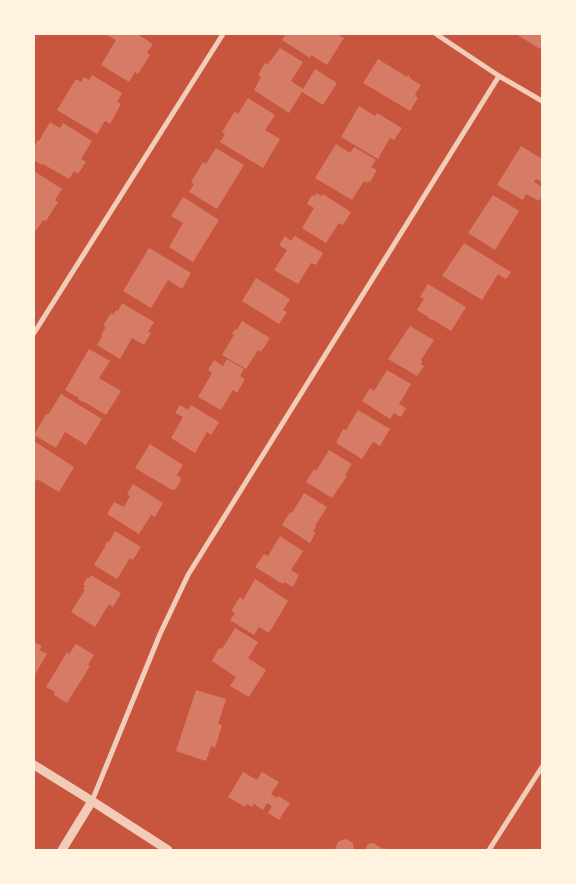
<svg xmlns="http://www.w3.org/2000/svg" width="576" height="884" viewBox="0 0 576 884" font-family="Commissioner,sans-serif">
<rect width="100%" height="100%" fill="#c8553d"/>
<g fill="#d67c66">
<polygon points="105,34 137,34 153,44 147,53 150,55 138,74 135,72 129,82 101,65 116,40"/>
<polygon points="286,34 336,34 344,38 327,65 311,55 310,58 282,40"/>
<polygon points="516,34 542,34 542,46 540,49"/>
<polygon points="280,48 303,62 291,81 303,89 315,69 337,83 323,105 302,92 289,113 254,90 261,77 258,75 265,63 268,64"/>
<polygon points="378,59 407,77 408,75 411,78 411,79 421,85 415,95 418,98 410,111 363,83"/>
<polygon points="92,75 122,93 117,102 121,104 110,124 105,121 97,134 57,110 76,79 81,82 84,77 89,80"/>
<polygon points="248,98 275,115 265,130 280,139 263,168 220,142 225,134 222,132 235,111 238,114"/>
<polygon points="359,106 375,116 377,113 402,128 394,140 390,138 378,159 341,137"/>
<polygon points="50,122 60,128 63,123 92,141 81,159 86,162 78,174 74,171 69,179 43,164 42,165 34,160 34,147 38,140 39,141"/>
<polygon points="336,144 350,153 354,147 376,160 371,167 377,170 370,182 368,181 367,183 364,181 352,200 315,178"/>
<polygon points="521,146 542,159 542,179 541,181 536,179 534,182 542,187 542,196 539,201 526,194 523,200 497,185"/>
<polygon points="216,148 244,165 217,209 189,192 194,184 191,182 203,162 206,164"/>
<polygon points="34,171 62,189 55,200 58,202 46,221 43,220 36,231 34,230"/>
<polygon points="316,193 322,196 323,194 351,212 343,225 339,223 326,243 302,228 314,208 307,204 312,195 315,196"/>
<polygon points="493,195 519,211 495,250 468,233"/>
<polygon points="183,197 219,220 193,262 169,247 183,223 171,216"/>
<polygon points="285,236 291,241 295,236 323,253 316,265 311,263 298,284 274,270 287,250 279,245"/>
<polygon points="464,243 511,272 506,279 498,274 482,300 442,276"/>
<polygon points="149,248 191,273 182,289 168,280 151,308 123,291"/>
<polygon points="256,278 290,299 283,310 287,312 279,324 242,301"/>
<polygon points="428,284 466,307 451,331 432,319 431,320 428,318 428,317 417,310 424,299 420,297"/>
<polygon points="122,303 154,322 148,332 151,333 144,345 132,338 120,359 97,345 102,336 101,335 106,327 103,326 111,313 113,315 116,310 118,311"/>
<polygon points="242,321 270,338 261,352 258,350 246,369 222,355 234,335 232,334 235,329 237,330"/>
<polygon points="410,326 434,340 421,360 422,361 421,364 424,366 417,376 388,359"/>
<polygon points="89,349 110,361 99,378 121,391 106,415 83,401 83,402 78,399 79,398 65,390"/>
<polygon points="227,359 244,369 240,376 245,379 237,393 233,390 221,410 198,397 212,373 208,370 214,360 223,366"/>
<polygon points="387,370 411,384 399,404 406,408 401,417 394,413 390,419 362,401 370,388 374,391"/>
<polygon points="61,394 102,419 86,445 65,432 56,448 34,435 46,414 48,415"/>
<polygon points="180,405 188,410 191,405 219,422 211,435 207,432 195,453 171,438 183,417 175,413"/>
<polygon points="358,410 390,429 380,446 373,442 362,459 336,443 343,429 346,430"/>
<polygon points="34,441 74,467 59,492 37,479 34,484"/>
<polygon points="150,444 183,465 177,475 181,478 180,480 181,480 175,490 173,489 172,490 135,468"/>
<polygon points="329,450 352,464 345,475 347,476 332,498 306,482 314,469 316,471"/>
<polygon points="133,484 163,503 155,517 151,515 139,534 107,514 114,502 124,507 130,496 127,494"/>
<polygon points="304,493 327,507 315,526 316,527 313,531 316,532 310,543 282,525 290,512 292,513"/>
<polygon points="115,531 141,547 133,560 130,558 117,579 94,565 106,545 105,545 108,541 109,542"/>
<polygon points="280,536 303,551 291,570 299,575 293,587 284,582 283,584 255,567 264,554 268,556"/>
<polygon points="91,575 121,593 113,607 109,604 95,627 71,612 85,590 83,589 85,586 83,585 87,578 89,578"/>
<polygon points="255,579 288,601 269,633 259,627 254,635 230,620 235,613 231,611 240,597 243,600"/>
<polygon points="235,628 258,642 248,658 266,670 249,697 230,686 236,677 212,661 218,650 220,648 222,649"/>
<polygon points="34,642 42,646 39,650 47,654 34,676"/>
<polygon points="76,644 94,655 88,665 90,666 67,703 54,695 55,692 46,687 67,652 69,654"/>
<polygon points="196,690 226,699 218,724 222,725 215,748 211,746 206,761 176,751"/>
<polygon points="243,772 257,780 262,772 279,782 271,794 277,798 278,796 290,803 279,820 268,813 272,806 267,803 263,810 254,804 252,807 247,804 245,807 228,797"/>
<polygon points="346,839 353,843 354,850 336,850 335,848 339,841"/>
<polygon points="373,843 383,849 384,848 388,850 365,850 368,844"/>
</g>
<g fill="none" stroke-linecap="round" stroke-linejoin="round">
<g stroke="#f1ccb7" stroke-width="5">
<polyline points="436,34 499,76 542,101"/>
<polyline points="34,333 223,34"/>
<polyline points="92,801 160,634 188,575 499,76"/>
<polyline points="489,850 542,767"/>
</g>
<g stroke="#f1ccb7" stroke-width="9">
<polyline points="34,765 92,801 168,850"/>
<polyline points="62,850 92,801"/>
</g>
</g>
<rect width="576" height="884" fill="none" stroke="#fff3e0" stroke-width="70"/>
</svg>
